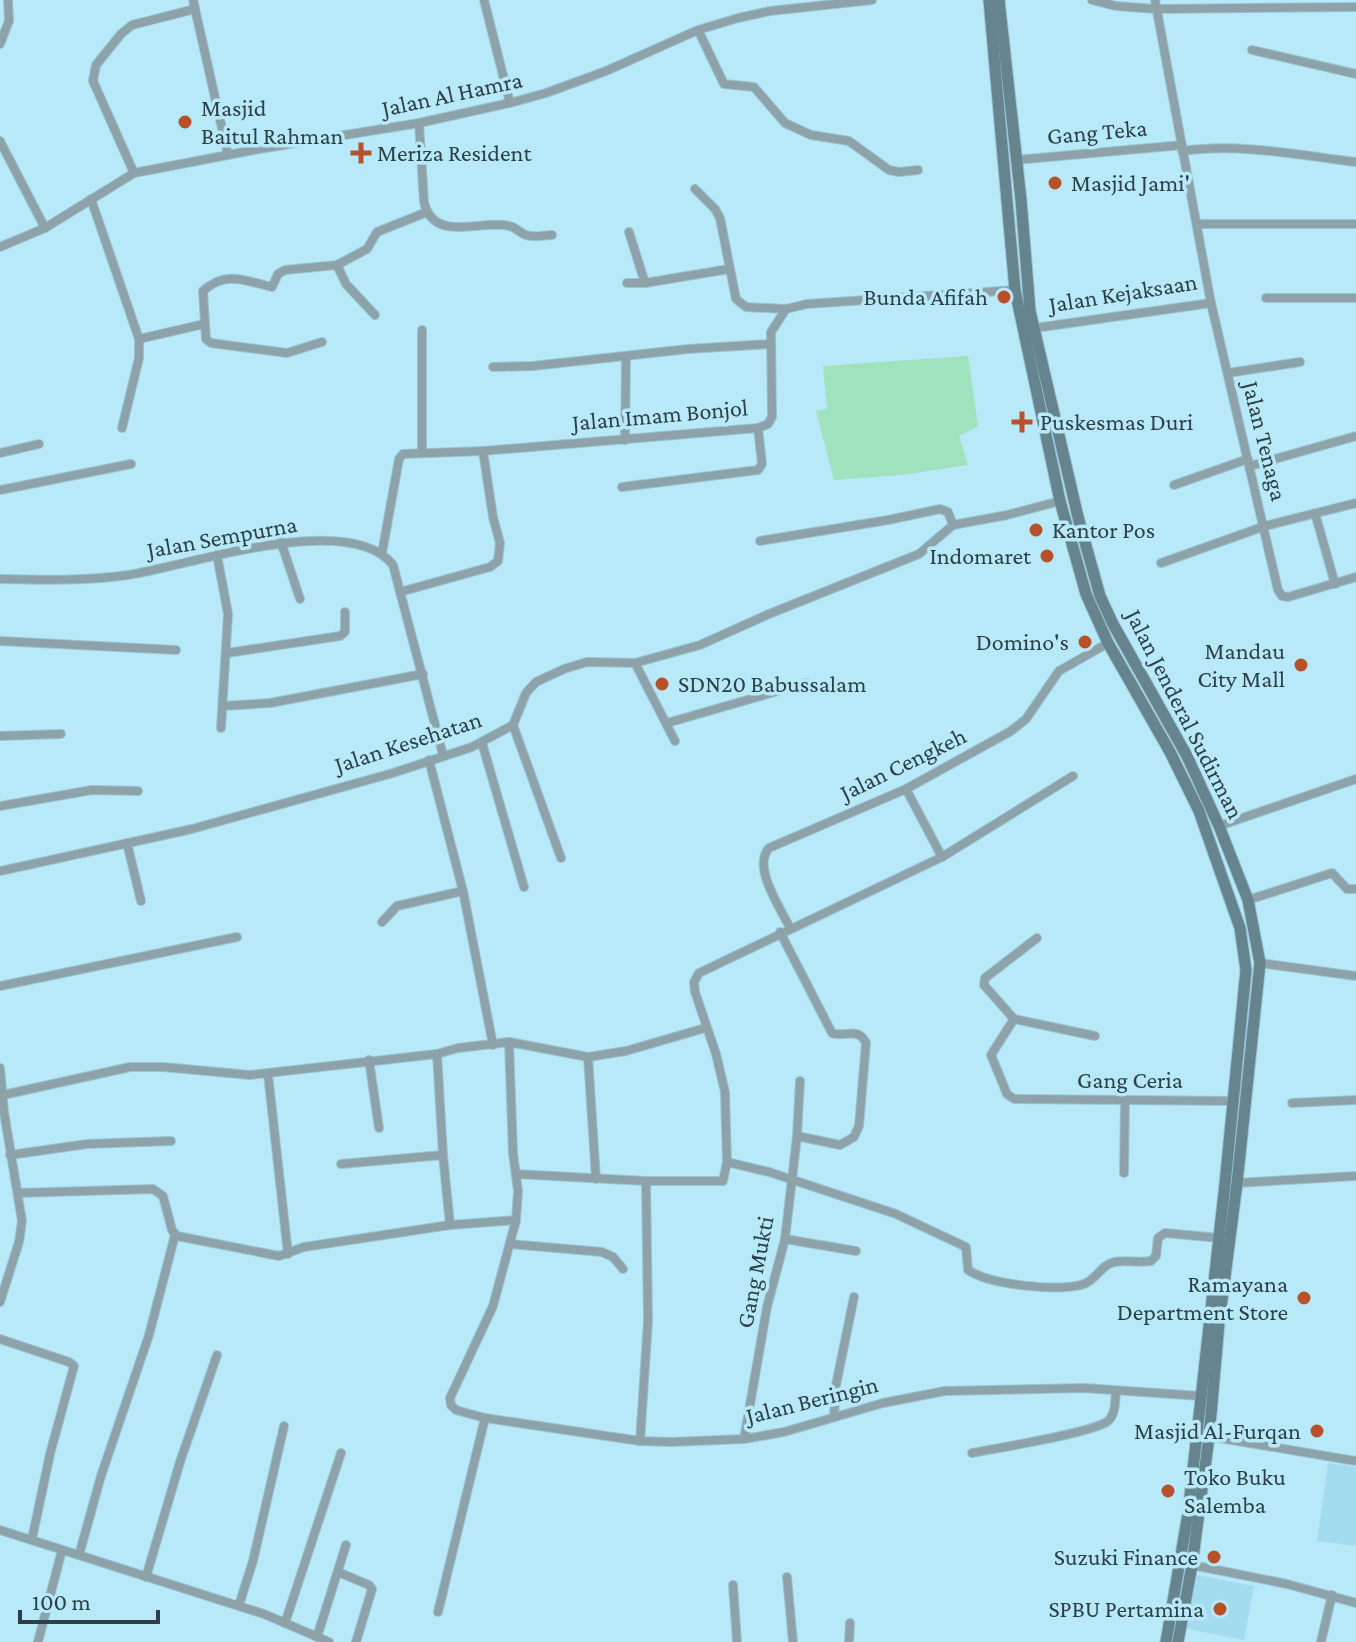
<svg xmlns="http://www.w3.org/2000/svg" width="1356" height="1642" viewBox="0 0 1356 1642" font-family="'Crimson Pro',serif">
<rect width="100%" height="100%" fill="#b8e9f9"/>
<g fill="#a3dcef">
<polygon points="1328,1463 1356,1467 1356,1546 1317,1541"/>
<polygon points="1197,1575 1254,1586 1244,1640 1187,1629"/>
</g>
<polygon fill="#a0e1be" points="968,356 978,426 959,436 968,465 901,475 834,480 816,411 827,409 823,366"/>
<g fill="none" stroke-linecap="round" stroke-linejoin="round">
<defs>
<g id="street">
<polyline points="193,0 228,155"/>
<polyline points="484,0 510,103"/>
<polyline points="1092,0 1116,6 1156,9 1356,7"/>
<polyline points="698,30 724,84 754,87 785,123 811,135 849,141 889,170 899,172 918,170"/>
<polyline points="0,44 9,21 8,0"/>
<polyline points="1252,50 1356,74"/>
<path d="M419,123l5,79c10,42 57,17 85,24 7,1 11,7 17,9 8,3 19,0 26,0"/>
<polyline points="0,141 45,228"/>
<path d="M1182,151c58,-8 117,4 174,11"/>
<polyline points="1015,160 1182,145"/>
<polyline points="134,173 93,81 96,65 121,34 132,25 195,9"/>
<polyline points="695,189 715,209 720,218 736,299 746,307 786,309"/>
<polyline points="91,199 139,339 204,324"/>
<polyline points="1198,224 1356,224"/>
<polyline points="629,232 645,283"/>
<polyline points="0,247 45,228 134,173 259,149 419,123 510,103 546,93 606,71 698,30 738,18 770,11 872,0"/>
<polyline points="337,265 346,284 375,315"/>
<polyline points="627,283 645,283 729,269"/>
<polyline points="1266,298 1356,298"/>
<polyline points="1211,303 1278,590 1282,596 1288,597 1356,577"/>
<polyline points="1035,328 1211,303 1155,0"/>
<path d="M322,342l-35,11 -76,-10 -5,-4 -3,-48c23,-21 43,-10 69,-4l6,-13 7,-4 52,-5 30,-16 10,-17 50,-20"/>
<polyline points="493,367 533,366 688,349 770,344"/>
<polyline points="1228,373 1300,362"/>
<polyline points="122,428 139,358 139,339"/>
<polyline points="625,440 626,356"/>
<polyline points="422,452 422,330"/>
<polyline points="0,453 39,444"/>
<polyline points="1250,466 1356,436"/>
<polyline points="1174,485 1248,459"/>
<polyline points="622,487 758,470 762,464 758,428"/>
<polyline points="0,490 131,464"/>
<polyline points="1315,513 1335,584"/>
<polyline points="760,541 888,520 940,509 948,512 953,525"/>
<polyline points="281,542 300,599"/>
<polyline points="382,553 399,459 403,454 483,451 758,428 768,424 772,417 771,332 786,309 807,304 1015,290"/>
<polyline points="217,555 228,614 221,728"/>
<polyline points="1161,563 1265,526 1356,503"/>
<path d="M0,579c42,1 86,2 128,-4 60,-9 222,-66 265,-10l50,190"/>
<polyline points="400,592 490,567 498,561 500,543 493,517 483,451"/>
<polyline points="0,641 176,650"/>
<polyline points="227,653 340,636 345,632 345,612"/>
<polyline points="635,663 675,741"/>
<polyline points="223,706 270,703 423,674"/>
<polyline points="667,723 806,683"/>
<polyline points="513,725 561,858"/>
<polyline points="0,736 61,734"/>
<polyline points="482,743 524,887"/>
<polyline points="429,760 463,891 493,1045"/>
<polyline points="906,789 942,857"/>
<polyline points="0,806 92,790 138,791"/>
<polyline points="1219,826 1356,779"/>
<polyline points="127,843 141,901"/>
<polyline points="0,871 192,829 393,773 472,747 513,725 526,693 536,682 564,669 587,662 635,663 700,645 769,614 919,554 953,525 1007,515 1060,501"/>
<polyline points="1248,900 1332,873 1347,889 1356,889"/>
<polyline points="382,922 397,906 463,891"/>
<path d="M790,928c-10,-21 -38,-61 -21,-80l137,-59 105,-58 15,-12 33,-48 49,-28"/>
<path d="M780,932l52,101c13,5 26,-7 34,10l-7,83 -5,11 -14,8 -43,-9"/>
<polyline points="1037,938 985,978 984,985 1014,1019 1095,1036"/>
<polyline points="1260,963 1356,976"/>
<polyline points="0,986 237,937"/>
<polyline points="1014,1019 991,1055 1007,1094 1014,1099 1233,1101"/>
<polyline points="509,1042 513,1153 518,1191 516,1220 493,1306 450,1398 451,1405 456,1410 485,1418 640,1441 671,1442 744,1439 784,1432 883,1403 945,1391 1084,1388 1200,1396"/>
<polyline points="437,1054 443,1155 450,1225"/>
<polyline points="588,1057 596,1179"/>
<polyline points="369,1060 379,1128"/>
<polyline points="0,1068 4,1112 22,1221 19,1242 0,1302"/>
<polyline points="268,1074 288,1254"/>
<polyline points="3,1095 130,1067 163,1067 250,1075 437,1054 458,1048 509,1042 588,1057 626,1051 705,1028"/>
<polyline points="1292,1103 1356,1100"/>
<polyline points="10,1155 87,1144 171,1141"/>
<path d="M727,1162l42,10 127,42 70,33 2,23c22,15 91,22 116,14 12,-4 17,-19 30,-22 12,-2 25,1 37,-1l5,-5 2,-18 7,-5 54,5"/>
<polyline points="341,1164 443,1155"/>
<polyline points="1124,1173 1125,1099"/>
<polyline points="516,1174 646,1181 723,1181 727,1162 725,1092 716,1054 695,992 694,982 699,973 942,857 1073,776"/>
<polyline points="1237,1183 1356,1176"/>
<polyline points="18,1193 153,1189 163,1196 172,1230 177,1236 279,1256 304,1247 450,1225 516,1220"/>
<polyline points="785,1239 856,1251"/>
<polyline points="510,1244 602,1252 613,1257 623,1269"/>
<polyline points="0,1339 69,1362 74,1366 50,1454 32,1539"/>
<polyline points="834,1416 836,1385 854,1297"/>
<polyline points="1196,1434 1356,1461"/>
<polyline points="744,1439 767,1307 785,1239 797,1136 800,1081"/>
<polyline points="640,1441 648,1321 646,1181"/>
<path d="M972,1453c25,-5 121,-20 136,-32 8,-7 7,-21 8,-30"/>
<polyline points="0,1530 264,1614 329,1642"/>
<polyline points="79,1555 101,1476 149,1335 175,1235"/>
<polyline points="1192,1565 1287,1584 1356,1603"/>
<polyline points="338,1572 369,1585 372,1589 356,1642"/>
<polyline points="146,1577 180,1462 217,1355"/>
<polyline points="787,1577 793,1642"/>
<polyline points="733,1585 737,1642"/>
<polyline points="239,1605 253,1561 284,1426"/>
<polyline points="438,1612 485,1418"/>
<polyline points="285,1623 341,1453"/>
<polyline points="317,1637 346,1545"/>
<polyline points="38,1642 62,1550"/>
<polyline points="849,1642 850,1623"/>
<polyline points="1321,1642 1332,1595"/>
</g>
<g id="secondary">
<polyline points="989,0 1015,290 1060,501 1086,594 1108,643 1170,752 1199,811 1240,928 1246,970 1225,1184 1188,1514 1166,1642"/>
<polyline points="999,0 1021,200 1030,311 1078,517 1100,596 1113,624 1187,756 1219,826 1248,900 1260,963 1237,1183 1219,1323 1209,1437 1192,1565 1178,1642"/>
</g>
</defs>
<use href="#street" stroke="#99c4d2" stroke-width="10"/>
<use href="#secondary" stroke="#99c4d2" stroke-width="13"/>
<use href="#street" stroke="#8ea2a9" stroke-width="8"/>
<use href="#secondary" stroke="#65848e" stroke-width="11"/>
</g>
<g fill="#b85129" stroke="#b8e9f9" stroke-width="3">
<circle cx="185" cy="122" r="8"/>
<path d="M357 141h8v8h8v8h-8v8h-8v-8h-8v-8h8z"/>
<circle cx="1055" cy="183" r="8"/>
<circle cx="1004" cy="297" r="8"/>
<path d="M1018 410h8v8h8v8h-8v8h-8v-8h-8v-8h8z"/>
<circle cx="1036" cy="530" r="8"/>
<circle cx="1047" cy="556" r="8"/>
<circle cx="1085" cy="642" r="8"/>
<circle cx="1301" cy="665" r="8"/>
<circle cx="662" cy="684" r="8"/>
<circle cx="1304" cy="1298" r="8"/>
<circle cx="1317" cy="1431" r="8"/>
<circle cx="1168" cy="1491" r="8"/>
<circle cx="1214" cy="1557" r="8"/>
<circle cx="1220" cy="1609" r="8"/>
</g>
<g text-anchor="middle" stroke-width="7" stroke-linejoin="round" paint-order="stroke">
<g font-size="24" fill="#2c4047" stroke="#b8e9f9">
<text transform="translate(452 94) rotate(-12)" y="8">Jalan Al Hamra</text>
<text transform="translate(1097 132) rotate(-5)" y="8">Gang Teka</text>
<text transform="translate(1123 293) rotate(-9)" y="8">Jalan Kejaksaan</text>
<text transform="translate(660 415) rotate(-5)" y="8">Jalan Imam Bonjol</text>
<text transform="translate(1265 441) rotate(76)" y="8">Jalan Tenaga</text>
<text transform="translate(222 537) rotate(-10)" y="8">Jalan Sempurna</text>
<text transform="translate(1185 714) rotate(63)" y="8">Jalan Jenderal Sudirman</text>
<text transform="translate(408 742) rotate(-18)" y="8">Jalan Kesehatan</text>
<text transform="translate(903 764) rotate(-26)" y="8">Jalan Cengkeh</text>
<text x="1130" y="1088">Gang Ceria</text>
<text transform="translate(755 1272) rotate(-79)" y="8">Gang Mukti</text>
<text transform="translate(812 1400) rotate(-14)" y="8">Jalan Beringin</text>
</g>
<g font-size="24" fill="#2c4047" stroke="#b8e9f9" text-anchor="end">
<text x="201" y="116" text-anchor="start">Masjid<tspan x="201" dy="28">Baitul Rahman</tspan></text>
<text x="377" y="161" text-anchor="start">Meriza Resident</text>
<text x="1071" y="191" text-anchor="start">Masjid Jami'</text>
<text x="988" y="305">Bunda Afifah</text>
<text x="1040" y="430" text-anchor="start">Puskesmas Duri</text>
<text x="1052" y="538" text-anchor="start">Kantor Pos</text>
<text x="1031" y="564">Indomaret</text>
<text x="1069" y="650">Domino's</text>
<text x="1285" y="659">Mandau<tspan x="1285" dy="28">City Mall</tspan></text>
<text x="678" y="692" text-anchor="start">SDN20 Babussalam</text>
<text x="1288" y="1292">Ramayana<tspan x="1288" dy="28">Department Store</tspan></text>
<text x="1301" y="1439">Masjid Al-Furqan</text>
<text x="1184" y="1485" text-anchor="start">Toko Buku<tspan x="1184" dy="28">Salemba</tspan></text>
<text x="1198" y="1565">Suzuki Finance</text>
<text x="1204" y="1617">SPBU Pertamina</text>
</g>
</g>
<path d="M20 1610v12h138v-12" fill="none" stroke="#2c4047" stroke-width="4"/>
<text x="32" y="1610" font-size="24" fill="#2c4047" stroke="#b8e9f9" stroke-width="6" paint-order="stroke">100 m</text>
</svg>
